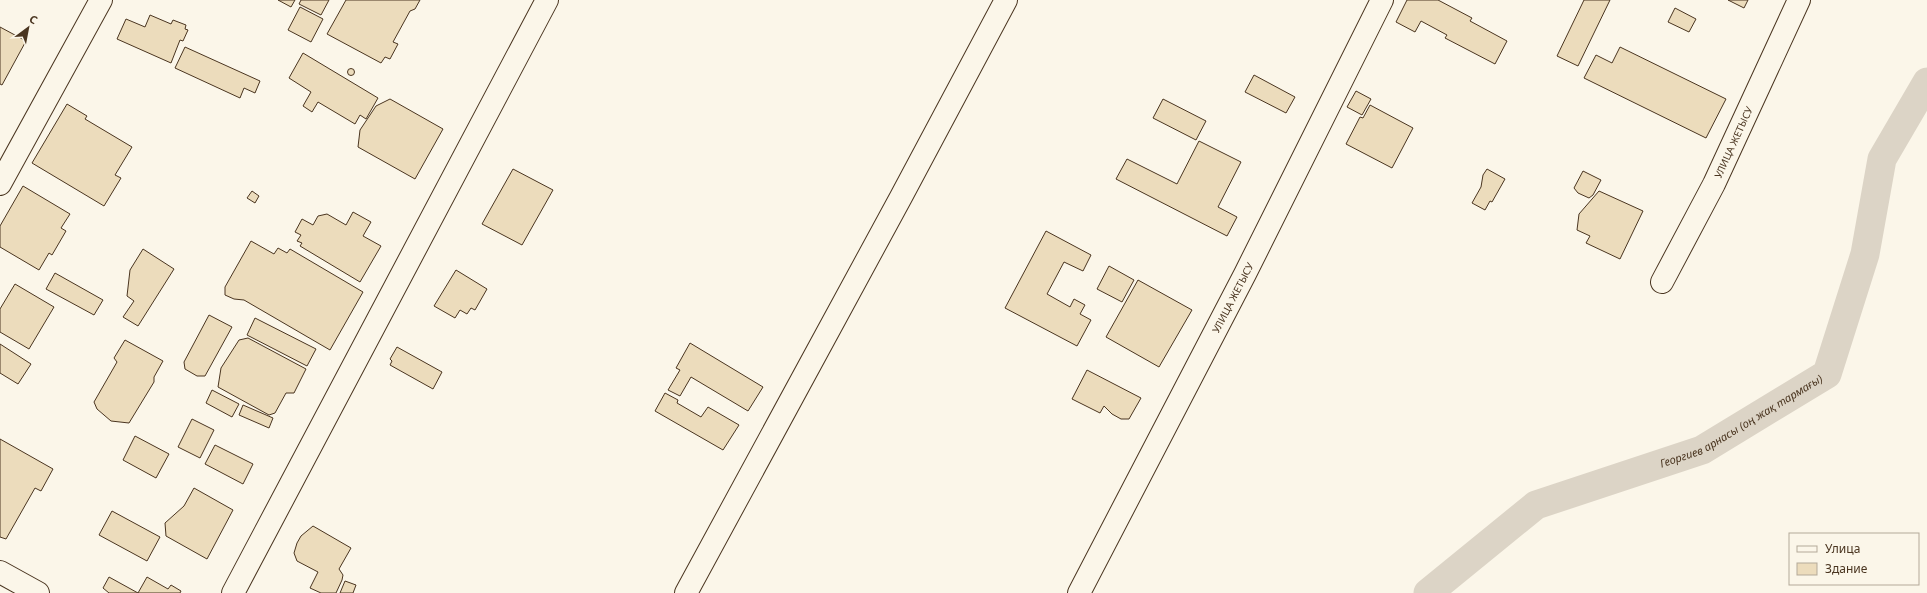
<svg xmlns="http://www.w3.org/2000/svg" width="1927" height="593" viewBox="0 0 1927 593" font-family="'Noto Sans',sans-serif">
<rect width="100%" height="100%" fill="#fbf6e9"/>
<g fill="none" stroke-linecap="round" stroke-linejoin="round">
<path stroke="#dcd4c6" stroke-width="29" id="s1" d="M1428,593l108,-88 166,-55 125,-76 38,-120 17,-95 45,-77"/>
</g>
<g fill="#ecdcbc" stroke="#4a3520">
<polygon points="278,0 295,0 291,7"/>
<polygon points="301,0 329,0 321,15 299,4"/>
<polygon points="346,0 420,0 415,9 410,11 393,42 398,44 390,59 385,57 381,63 327,34"/>
<polygon points="1407,0 1438,0 1472,18 1470,21 1507,41 1495,64 1445,38 1447,35 1421,21 1415,32 1396,22"/>
<polygon points="1584,0 1610,0 1578,66 1557,56"/>
<polygon points="1728,0 1748,0 1744,8"/>
<polygon points="300,7 323,19 311,42 288,30"/>
<polygon points="1675,8 1696,19 1689,32 1668,22"/>
<polygon points="150,15 171,24 173,20 186,25 185,29 188,30 183,41 180,40 171,63 117,39 126,19 145,27"/>
<polygon points="0,27 26,41 2,85 0,84"/>
<polygon points="185,47 260,81 255,93 244,88 240,98 175,68"/>
<polygon points="1620,47 1726,99 1706,138 1584,78 1596,55 1612,63"/>
<polygon points="303,53 378,98 366,119 360,115 355,124 318,102 312,112 303,106 311,92 289,78"/>
<circle cx="351" cy="72" r="3.5"/>
<polygon points="1254,75 1295,97 1286,113 1245,92"/>
<polygon points="1356,91 1371,99 1362,115 1347,107"/>
<polygon points="390,99 443,129 415,179 358,147 360,130 376,106"/>
<polygon points="1163,99 1206,121 1196,140 1153,118"/>
<polygon points="67,104 87,116 85,119 132,147 115,175 121,178 104,206 32,163"/>
<polygon points="1370,105 1413,128 1392,168 1346,144 1360,117 1363,118"/>
<polygon points="1199,141 1241,162 1218,207 1237,217 1227,236 1116,179 1127,159 1177,184"/>
<polygon points="513,169 553,190 522,245 482,224"/>
<polygon points="1487,169 1505,179 1492,202 1490,201 1485,210 1472,203 1481,187 1483,175"/>
<polygon points="1583,171 1601,180 1593,195 1589,198 1578,193 1574,188"/>
<polygon points="23,186 70,214 61,228 66,231 52,255 49,253 39,270 0,247 0,226"/>
<polygon points="252,191 259,196 255,203 247,198"/>
<polygon points="1599,191 1643,211 1620,259 1586,243 1590,236 1577,230 1579,214"/>
<polygon points="353,212 371,222 363,236 381,246 360,282 300,246 302,243 297,241 301,235 295,232 302,219 313,225 318,216 327,214 346,225"/>
<polygon points="1046,231 1091,255 1083,271 1064,262 1047,294 1070,307 1074,299 1085,305 1080,314 1091,320 1077,346 1005,308"/>
<polygon points="251,241 274,254 278,248 287,253 290,249 363,292 330,350 244,300 234,299 225,295 225,287"/>
<polygon points="143,249 174,269 138,326 123,317 134,301 127,296 130,270"/>
<polygon points="1109,266 1134,280 1122,302 1097,289"/>
<polygon points="456,270 487,289 475,310 471,308 467,314 460,310 455,318 434,306"/>
<polygon points="55,273 103,300 94,315 46,289"/>
<polygon points="1138,280 1192,310 1159,367 1106,337"/>
<polygon points="15,284 54,307 29,349 0,332 0,309"/>
<polygon points="209,315 232,327 205,376 197,376 185,369 184,362"/>
<polygon points="255,318 316,349 307,366 247,335"/>
<polygon points="248,338 306,369 294,393 286,393 275,413 269,415 218,387 221,368 239,340"/>
<polygon points="125,340 163,361 154,377 154,382 129,423 111,421 97,409 94,402 117,362 114,358"/>
<polygon points="690,343 763,387 748,411 691,377 680,396 668,390 680,370 676,368"/>
<polygon points="0,344 31,364 18,384 0,373"/>
<polygon points="397,347 442,372 433,389 390,365 392,361 390,359"/>
<polygon points="1087,370 1141,398 1129,419 1121,419 1112,414 1104,406 1100,413 1072,399"/>
<polygon points="212,390 239,404 232,417 206,403"/>
<polygon points="665,393 678,400 677,403 701,417 708,407 739,425 723,450 655,411"/>
<polygon points="243,405 273,418 269,428 239,415"/>
<polygon points="192,419 214,430 200,458 178,447"/>
<polygon points="135,436 169,454 156,478 123,460"/>
<polygon points="0,439 53,469 41,491 35,488 6,539 0,537"/>
<polygon points="215,445 253,464 243,484 205,464"/>
<polygon points="194,488 233,510 207,559 166,536 165,523 184,506"/>
<polygon points="112,511 160,537 147,561 99,535"/>
<polygon points="313,526 351,548 339,569 343,575 342,580 336,593 321,593 310,588 318,572 297,561 294,553 297,543 301,536"/>
<polygon points="109,577 138,593 109,593 103,588"/>
<polygon points="147,577 168,589 171,585 181,591 180,593 138,593"/>
<polygon points="345,581 356,585 353,593 340,593"/>
</g>
<g fill="none" stroke-linecap="round" stroke-linejoin="round">
<defs>
<g id="minor">
<polyline points="0,184 101,0"/>
<path id="s2" d="M1662,282l52,-98 85,-184"/>
<polyline points="0,572 38,593"/>
<polyline points="233,593 547,0"/>
<polyline points="686,593 901,197 1006,0"/>
<path id="s3" d="M1079,593l166,-319 137,-274"/>
</g>
</defs>
<use href="#minor" stroke="#4a3520" stroke-width="24"/>
<use href="#minor" stroke="#fbf6e9" stroke-width="22"/>
</g>
<g text-anchor="middle" stroke-width="3" stroke-linejoin="round" paint-order="stroke">
<g font-size="10" fill="#4a3520" stroke="#fbf6e9">
<text dy="4" stroke="none"><textPath href="#s2" startOffset="157">УЛИЦА ЖЕТЫСУ</textPath></text>
<text dy="4" stroke="none"><textPath href="#s3" startOffset="333">УЛИЦА ЖЕТЫСУ</textPath></text>
</g>
<g font-size="11" font-style="italic" fill="#4a3520" stroke="#fbf6e9">
<text dy="4" stroke="none"><textPath href="#s1" startOffset="362">Георгиев арнасы (оң жақ тармағы)</textPath></text>
</g>
</g>
<rect x="1789" y="533" width="130" height="52" fill="#fbf6e9" stroke="#b4a999"/>
<rect x="1797" y="546" width="20" height="6" fill="#fbf6e9" stroke="#b4a999"/>
<text x="1825" y="553" font-size="12" fill="#4a3520">Улица</text>
<rect x="1797" y="563" width="20" height="12" fill="#ecdcbc" stroke="#b4a999"/>
<text x="1825" y="573" font-size="12" fill="#4a3520">Здание</text>
<g transform="translate(28 28) rotate(32)" stroke="#fbf6e9" stroke-width="3" paint-order="stroke">
<path d="M0-3L7 15L0 10L-7 15Z" fill="#4a3520"/>
<text y="-6" font-size="11" font-weight="bold" text-anchor="middle" fill="#4a3520">С</text>
</g>
</svg>
